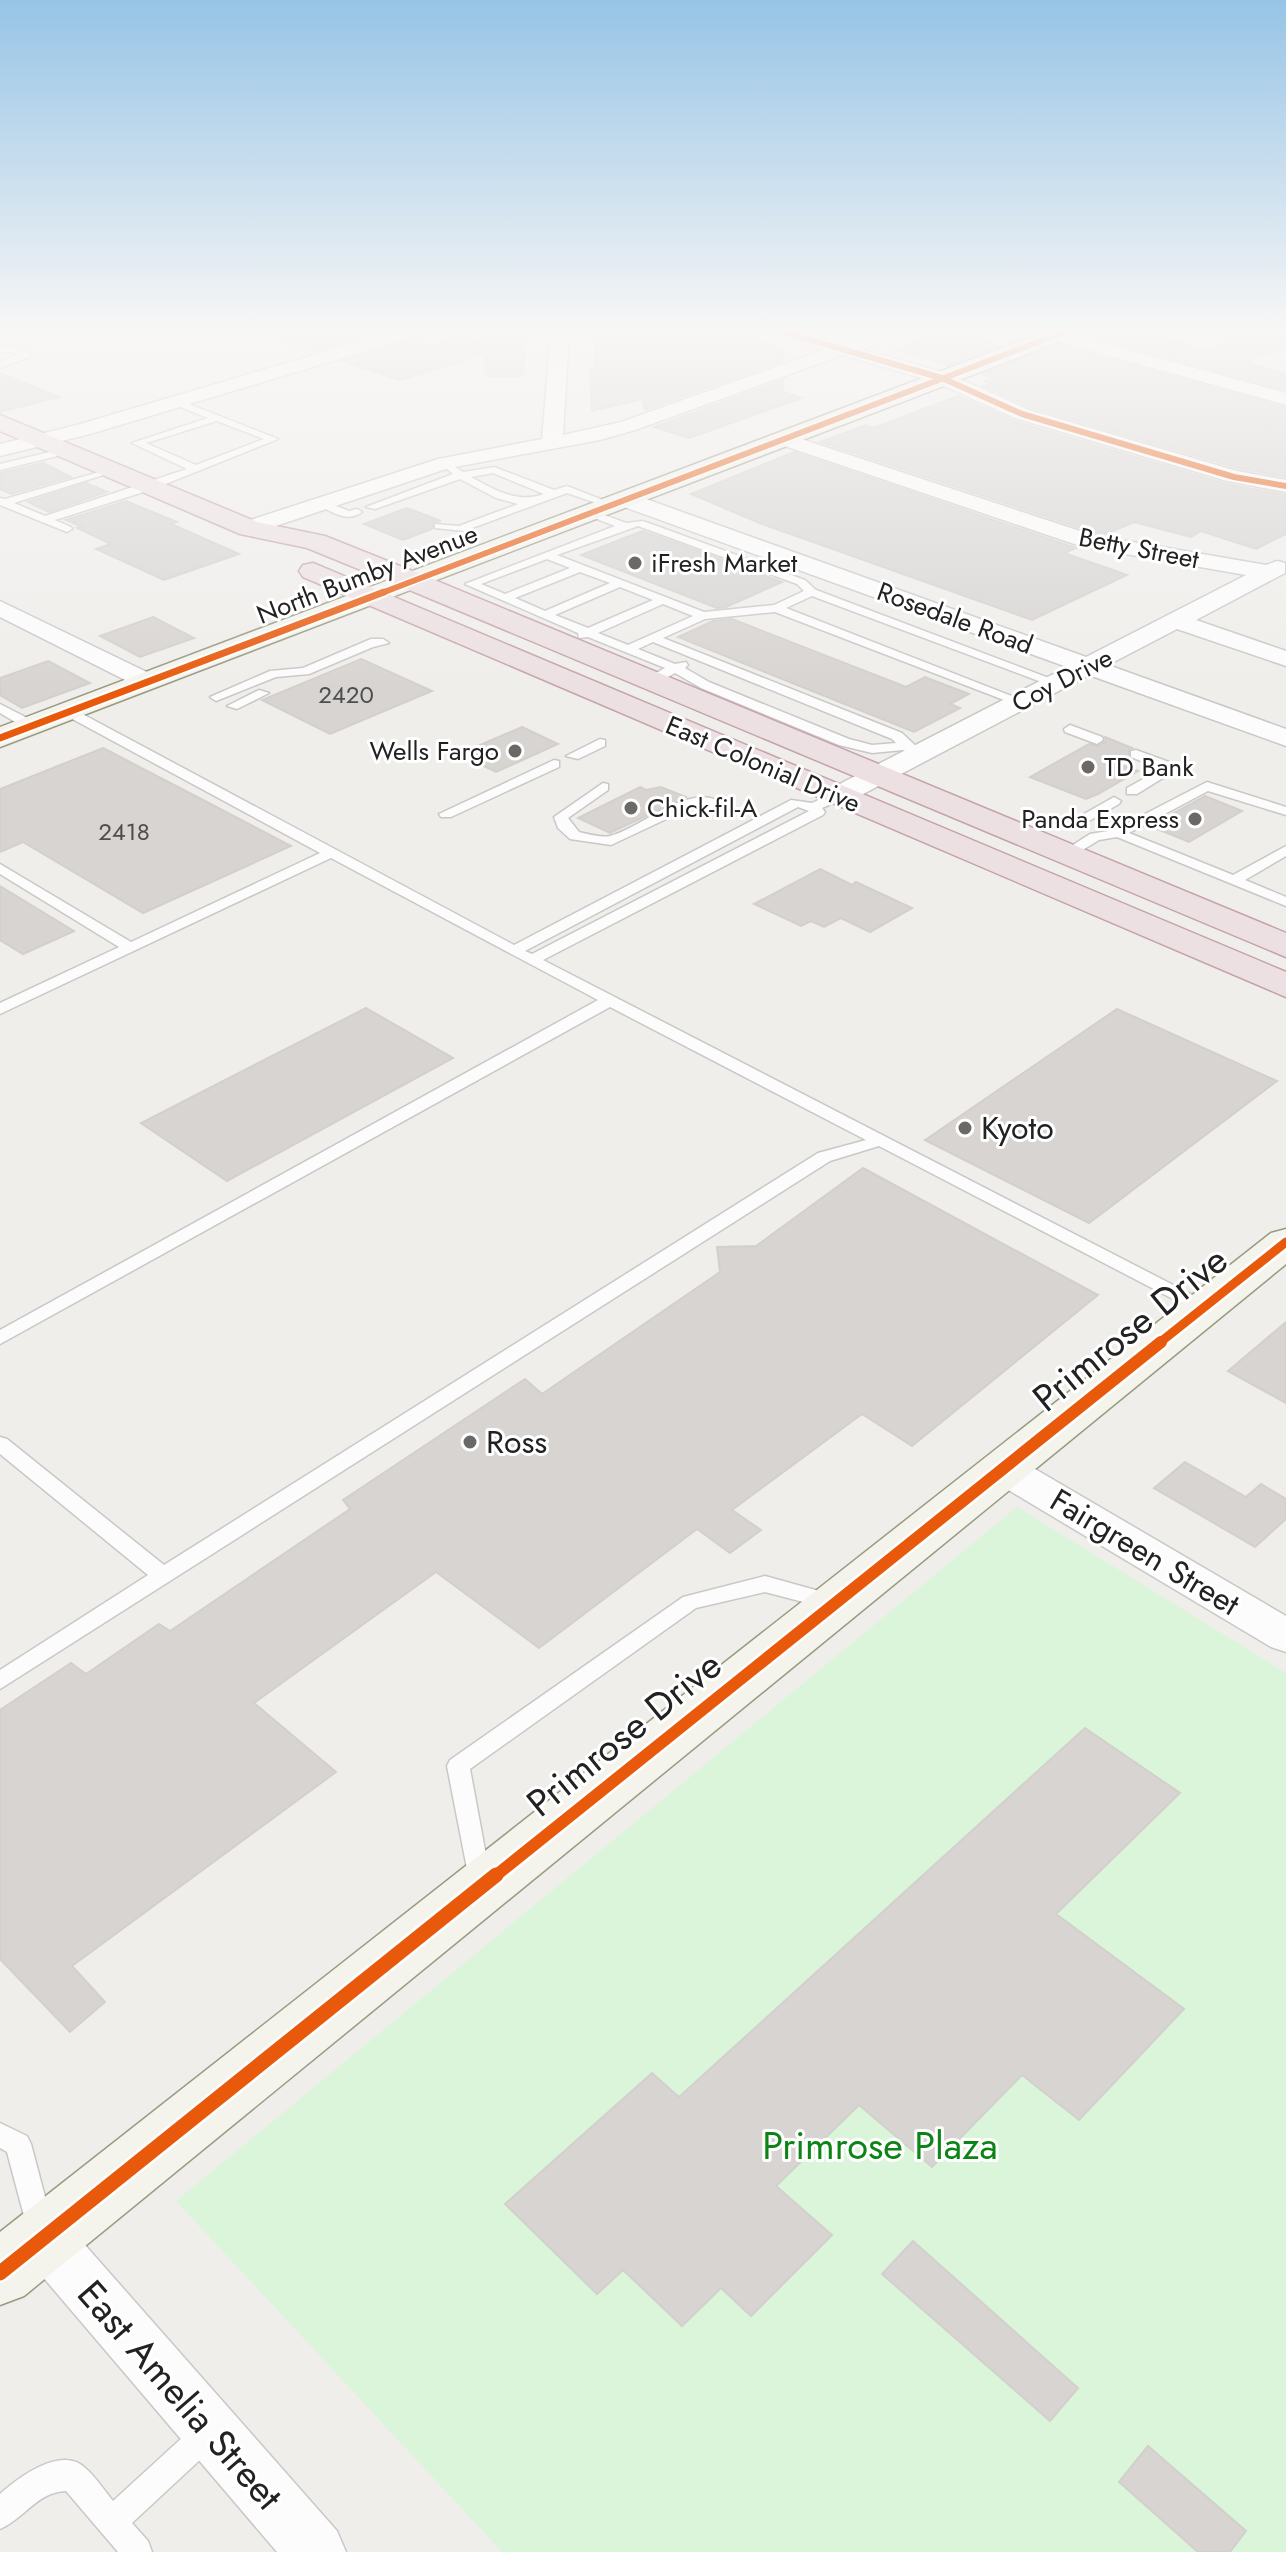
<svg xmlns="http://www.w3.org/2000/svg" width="1286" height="2552" viewBox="0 0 1286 2552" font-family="Jost,sans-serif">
<rect width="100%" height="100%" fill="#f0eeeb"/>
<polygon fill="#daf5da" points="1017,1507 1286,1673 1286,2552 502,2552 176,2201"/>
<g fill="#d7d4d2" stroke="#d3d0cc" stroke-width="2">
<polygon points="270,332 381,332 315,351 269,335"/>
<polygon points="422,332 425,332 427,346 460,336 482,343 481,332 526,332 523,376 486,376 484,354 400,380 342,361 417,339"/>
<polygon points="596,332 619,332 619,337 729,332 783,349 783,361 645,410 642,399 592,411 590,370 595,370"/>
<polygon points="946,332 956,332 1001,345 949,365 896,349"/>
<polygon points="1140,332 1205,350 1249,332 1286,332 1286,346 1245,362 1286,374 1286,390 1078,333"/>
<polygon points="1059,345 1286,408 1286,477 1238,468 1030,407 983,386 991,383 984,381 994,378 983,374"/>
<polygon points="0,373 59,397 0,412"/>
<polygon points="783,380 783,392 802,398 689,438 654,427"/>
<polygon points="958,396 1014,421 1226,484 1286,495 1286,534 1256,549 1201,531 1191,537 1134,522 1106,534 1093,532 820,442 866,425 873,428"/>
<polygon points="794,452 1076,548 1064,553 1127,575 1032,620 762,524 691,494"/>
<polygon points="43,463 71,477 11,494 0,489 0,473"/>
<polygon points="86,483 107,492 49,512 28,502"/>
<polygon points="126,501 177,522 171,524 239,554 164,580 96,549 111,544 77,528 82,527 66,520"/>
<polygon points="407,508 441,521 433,522 432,529 403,540 364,524"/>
<polygon points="642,531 682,545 782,582 726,607 717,608 581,555"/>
<polygon points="153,617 194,638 140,657 100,636"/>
<polygon points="732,619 906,687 925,677 969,694 950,704 960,708 914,732 678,637 713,621"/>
<polygon points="361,659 432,691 330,734 262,700"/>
<polygon points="48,661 90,683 22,708 0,695 0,678"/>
<polygon points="522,727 558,744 496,772 459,754"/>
<polygon points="1105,737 1132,748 1129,749 1128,758 1119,764 1138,771 1098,794 1086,799 1030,777 1089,744 1099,746 1106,741"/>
<polygon points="103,748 205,801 291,846 143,913 23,842 0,852 0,789"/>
<polygon points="640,787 646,790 661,787 686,797 610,833 578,818"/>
<polygon points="1205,796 1242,811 1189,842 1150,826"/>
<polygon points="820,869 852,885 856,882 912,908 870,932 841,918 824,927 811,921 801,926 754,904"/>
<polygon points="0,886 74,931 23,954 0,940"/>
<polygon points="366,1008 453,1058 227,1181 141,1123"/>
<polygon points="1117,1009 1277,1081 1089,1223 925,1140"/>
<polygon points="863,1168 1098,1295 912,1446 862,1414 732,1510 761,1530 730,1553 697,1529 539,1648 436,1572 254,1703 336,1772 72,1966 105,2002 70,2032 0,1959 0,1710 71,1663 86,1674 159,1624 170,1631 350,1509 343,1500 525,1379 542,1394 720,1272 717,1247 756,1246"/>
<polygon points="1286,1322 1286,1403 1228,1371"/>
<polygon points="1185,1462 1246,1497 1261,1484 1286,1499 1286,1519 1255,1547 1154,1488"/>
<polygon points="1085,1728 1180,1793 1056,1914 1184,2009 1079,2120 1022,2075 932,2167 859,2105 776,2186 832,2235 751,2316 721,2288 682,2326 623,2270 597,2294 505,2204 652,2073 679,2097"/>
<polygon points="913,2241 1078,2388 1050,2421 882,2274"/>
<polygon points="1148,2446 1246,2531 1230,2552 1198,2552 1119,2482"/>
</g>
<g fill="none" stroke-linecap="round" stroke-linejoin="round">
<defs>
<g id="lane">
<polygon points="0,347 18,347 32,356 0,368 0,362 19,355 13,352 0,353"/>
<path d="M176,399l102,40 -125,50 -98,31 16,7 1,2 -5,3 -67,-27v-7l5,1 108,-31v4l-99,31 31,13 142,-47 -55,-26 76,-25 -35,-14 -2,-2zM217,421l47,18 -68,26 -50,-22z"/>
<polygon points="66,448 70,449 70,453 0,470 0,464"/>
<path d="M445,460l18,12 31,-5 60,23 13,-4 46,18 -5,3 -41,-14 -103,38 -29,-3v-4l24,2 59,-22 -22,-6 -36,-19 -85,30 -9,-2 87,-33 -13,-11zM493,473l51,21c-26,10 -49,-4 -73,-17z"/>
<path d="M321,500l28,11 8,-2 5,3c-15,11 -29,0 -45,-7l-1,-2z"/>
<path d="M588,509l38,14 17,-2 162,59 11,10 246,93 -10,3 -240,-90 -26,12 241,94 -10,3 -242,-93 -70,7 -42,19 239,95 17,16 -7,4 -9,-3 -31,3 -33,-8 -138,-57 -26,-15 -20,11h-8v-6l18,-10 -77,-31 -9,1 -1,-5 -113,-49 150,-58 -31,-12 -1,-2zM638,526l159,58 7,7 -30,14 -70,7 -147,-57zM547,559l23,9 -65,26 -24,-10zM580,572l30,11 -65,28 -30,-13zM620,587l33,13 -65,28 -33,-13zM663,604l30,12 -65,29 -30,-12zM653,642l239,97 4,4 -24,2 -23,-6 -140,-57 -24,-14 3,-3 -2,-3 -11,2 -37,-15z"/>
<polygon points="371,639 383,639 389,643 373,647 309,674 276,677 216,701 210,697 270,671 303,668"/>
<polygon points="259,690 269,693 237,709 227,706"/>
<polygon points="0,704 37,723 38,726 27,729 0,713"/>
<path d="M65,709h8l441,236 277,-145 21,3 21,-10h10v6l-21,9 3,4 -2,3 -280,145 667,344 3,4 -9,6 -6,-2 -319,-166 -49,15 -830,528v-19l148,-95 -148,-121v-17l7,2 157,126 654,-412 48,-13 -256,-133 -610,337v-14l598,-330 -267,-142 -331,156v-11l119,-56 -119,-73v-10l131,78 189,-89 -255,-138zM798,807l11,4 -277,143 -7,-3z"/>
<polygon points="1070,725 1102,737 1103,740 1097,744 1065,732 1064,729"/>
<polygon points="600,739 605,740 605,746 578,759 566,756"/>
<polygon points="1136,750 1177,765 1179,768 1137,794 1127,794 1127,788 1161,769 1131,757 1131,751"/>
<polygon points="554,760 559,761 559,767 451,817 441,817 439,814"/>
<polygon points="1207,782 1286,807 1286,815 1208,791 1129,833 1233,875 1286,846 1286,856 1245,880 1286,897 1286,906 1117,837 1099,840 1071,857 1061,857 1059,854 1090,834 1114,830"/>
<path d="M603,783l5,1v6l-40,28 11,14c9,2 23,6 31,4 30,-7 81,-55 111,-33l-7,4 -20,-1 -83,39 -41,-6 -12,-11 -4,-11z"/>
<polygon points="1114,797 1121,801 1119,804 1089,821 1084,822 1077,818"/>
<polygon points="765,1576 837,1596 841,1601 837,1606 830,1609 765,1592 696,1608 470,1769 491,1882 487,1889 479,1892 471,1889 447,1766 450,1760 683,1597"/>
<polygon points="0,2123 27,2136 31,2144 53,2227 50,2236 40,2240 30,2236 27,2227 7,2152 0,2148"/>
<path d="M206,2421l10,4 4,10 -4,10 -84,78 16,18 4,11h-34l-52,-61c-29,1 -41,27 -66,38v-35c18,-16 60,-48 84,-27 11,9 20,23 29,34l83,-76z"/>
</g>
<g id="street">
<polygon points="391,332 419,332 416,336 90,434 0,456 0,444 77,425"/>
<polygon points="551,332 569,332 563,435 621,422 824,350 777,336 774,332 802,332 842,343 873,332 899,332 896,336 861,349 949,374 1029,410 1237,471 1286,480 1286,492 1227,481 1015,418 935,382 843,355 635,430 600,440 449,468 249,535 238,528 241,523 438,459 542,439"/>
<polygon points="1048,332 1064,332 1286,393 1286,405 1049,339 1046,335"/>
<polygon points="783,433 1092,535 1266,565 1277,561 1285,563 1285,573 1196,620 1286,651 1286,666 1177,629 1108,665 1286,729 1286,746 1089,675 848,802 828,802 825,796 828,790 1067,667 616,504 613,499 616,494 632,494 1086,657 1246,575 1080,546 776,443 773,439 776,435"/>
<polygon points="0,601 157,677 160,682 157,687 139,687 0,617"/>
<polygon points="1004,1455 1018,1459 1286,1616 1286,1652 1271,1647 990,1479 984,1469 990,1459"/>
<polygon points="44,2212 63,2220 337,2531 346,2552 277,2552 25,2256 17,2238 25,2220"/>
</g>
<g id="secondary">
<polygon points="1044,332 1075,332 1072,337 0,747 0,727"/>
<polygon points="1286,1229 1286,1264 24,2296 0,2305 0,2232 1271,1233"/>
</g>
<g id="highway">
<polygon points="0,415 257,522 325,536 420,574 1286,933 1286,957 400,586 307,548 240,534 0,431"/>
<polygon points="313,563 1286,972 1286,997 303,577 299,571 303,565"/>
</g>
</defs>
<use href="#lane" stroke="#c9c8c7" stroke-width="3"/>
<use href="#street" stroke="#c9c8c7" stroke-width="3"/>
<use href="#secondary" stroke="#999a82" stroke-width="3"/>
<use href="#highway" stroke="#c5a2ac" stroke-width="3"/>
<use href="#lane" fill="#fdfcfc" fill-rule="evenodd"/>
<use href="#street" fill="#fdfcfc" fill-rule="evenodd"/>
<use href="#secondary" fill="#f4f4ed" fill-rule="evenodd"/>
<use href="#highway" fill="#ece0e2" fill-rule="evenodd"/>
<defs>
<g id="cycleway-far4">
<polyline points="783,332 942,378 1022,414 1234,477 1286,486"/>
<polyline points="379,594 1064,332"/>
</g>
<polyline id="cycleway-far3" points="0,738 384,592"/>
<polyline id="cycleway-far2" points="1158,1344 1286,1242"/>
<polyline id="cycleway-far1" points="494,1877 1161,1342"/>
<polyline id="cycleway" points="0,2273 496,1875"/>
</defs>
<use href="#cycleway-far4" stroke="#fff" stroke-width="9"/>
<use href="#cycleway-far3" stroke="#fff" stroke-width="11"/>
<use href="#cycleway-far2" stroke="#fff" stroke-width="14"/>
<use href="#cycleway-far1" stroke="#fff" stroke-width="17"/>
<use href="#cycleway" stroke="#fff" stroke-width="20"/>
<use href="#cycleway-far4" stroke="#e8590c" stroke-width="6"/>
<use href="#cycleway-far3" stroke="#e8590c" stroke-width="7"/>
<use href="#cycleway-far2" stroke="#e8590c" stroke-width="9"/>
<use href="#cycleway-far1" stroke="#e8590c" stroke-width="12"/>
<use href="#cycleway" stroke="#e8590c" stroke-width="15"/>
</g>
<linearGradient id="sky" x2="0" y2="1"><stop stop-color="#97c4e6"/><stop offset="0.48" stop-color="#f8f7f6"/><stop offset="1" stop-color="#f8f7f6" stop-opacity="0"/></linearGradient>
<rect width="1286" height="689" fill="url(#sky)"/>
<g fill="#6a6968" stroke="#fff" stroke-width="3">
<circle cx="635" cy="563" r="8"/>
<circle cx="515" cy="751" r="8"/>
<circle cx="1088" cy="767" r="8"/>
<circle cx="631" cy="808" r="8"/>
<circle cx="1195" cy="819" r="8"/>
<circle cx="965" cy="1128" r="8"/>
<circle cx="470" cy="1442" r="8"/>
</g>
<g text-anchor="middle" stroke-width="6" stroke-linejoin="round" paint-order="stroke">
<g font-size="24" fill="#4f4e4e">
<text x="346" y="703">2420</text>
<text x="124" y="840">2418</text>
</g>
<g font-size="26" fill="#222" stroke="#fff">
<text transform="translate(1139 548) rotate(11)" y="9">Betty Street</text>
<text transform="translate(367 574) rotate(-21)" y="9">North Bumby Avenue</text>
<text transform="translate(955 618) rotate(20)" y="9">Rosedale Road</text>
<text transform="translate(1062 680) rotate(-27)" y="9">Coy Drive</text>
<text transform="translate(763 764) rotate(23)" y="9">East Colonial Drive</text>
</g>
<g font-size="26" fill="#222" stroke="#fff" text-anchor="start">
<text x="651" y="572">iFresh Market</text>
<text x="499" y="760" text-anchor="end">Wells Fargo</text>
<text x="1104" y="776">TD Bank</text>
<text x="647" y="817">Chick-fil-A</text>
<text x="1179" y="828" text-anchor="end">Panda Express</text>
</g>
<g font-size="32" fill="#222" stroke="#fff" text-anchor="start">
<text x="981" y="1139">Kyoto</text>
<text x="486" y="1453">Ross</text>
</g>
<g font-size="32" fill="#222" stroke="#fff">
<text transform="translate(1145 1552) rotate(31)" y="11">Fairgreen Street</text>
</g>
<g font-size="38" fill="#222" stroke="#fff">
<text transform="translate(1130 1329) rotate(-39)" y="13">Primrose Drive</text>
<text transform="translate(624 1734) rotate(-39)" y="13">Primrose Drive</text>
<text transform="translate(180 2395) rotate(49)" y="13">East Amelia Street</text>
</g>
<g font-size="38" fill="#0c8416" stroke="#fff">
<text x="880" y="2159">Primrose Plaza</text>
</g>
</g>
</svg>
